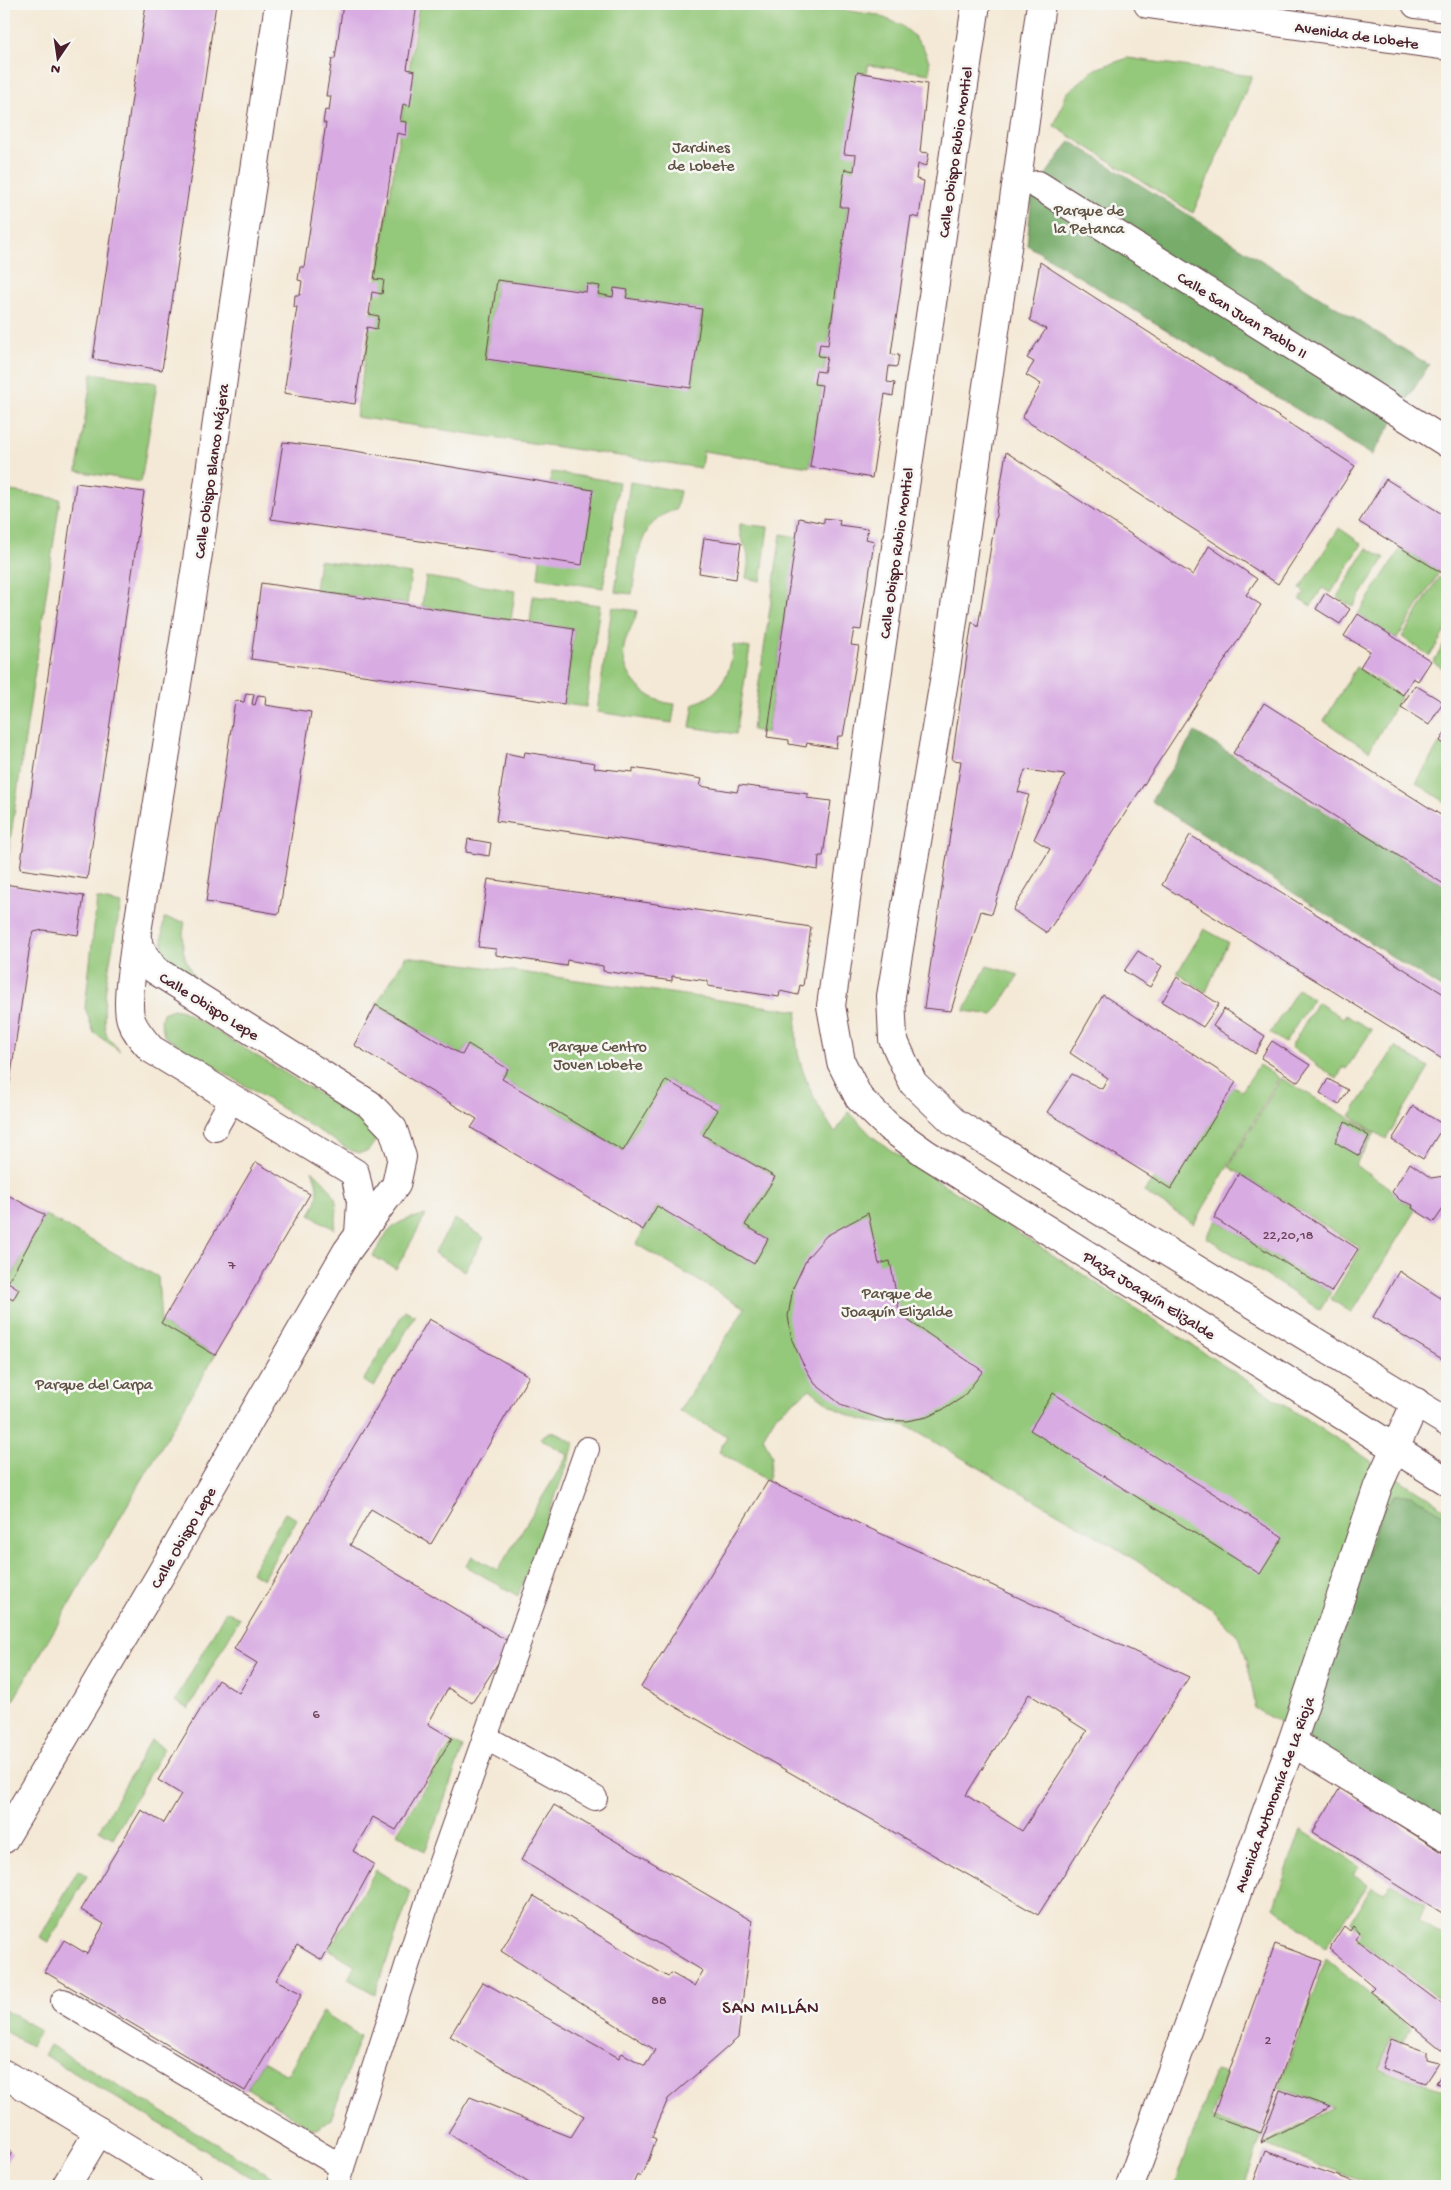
<svg xmlns="http://www.w3.org/2000/svg" width="1451" height="2190" viewBox="0 0 1451 2190" font-family="'Gochi Hand',sans-serif">
<rect width="100%" height="100%" fill="#f6f6f2"/>
<filter id="ink" filterUnits="userSpaceOnUse"><feTurbulence type="fractalNoise" baseFrequency=".02" numOctaves="2"/><feDisplacementMap in="SourceGraphic" scale="10" xChannelSelector="R" yChannelSelector="G"/><feConvolveMatrix kernelMatrix="1 2 1 2 8 2 1 2 1" color-interpolation-filters="sRGB"/></filter>
<filter id="wash" filterUnits="userSpaceOnUse"><feTurbulence type="fractalNoise" baseFrequency=".0096" numOctaves="4" result="noise"/><feDisplacementMap in="SourceGraphic" scale="20" xChannelSelector="R" yChannelSelector="G"/><feGaussianBlur stdDeviation="1.12" result="paint"/><feColorMatrix in="noise" values="0 0 0 0 0 0 0 0 0 0 0 0 0 0 0 0 0 1.4 0 .05"/><feComposite in="paint" operator="in"/></filter>
<g filter="url(#wash)">
<rect width="100%" height="100%" fill="#f4e9d6"/>
<g fill="#94c87a" stroke="#6f7452" fill-rule="evenodd">
<path d="M419,4h381l77,11 24,10 12,10 10,12 6,14 1,13 -62,-9 -58,402 -107,-16 -2,17 -345,-51zM497,280l89,12 1,-7 13,1 -2,8 15,3 2,-9 12,2 -1,8 76,11 -11,78 -205,-28z"/>
<polygon points="1128,58 1252,76 1193,213 1054,126 1067,93 1095,69"/>
<polygon points="92,373 157,383 141,482 77,471"/>
<polygon points="552,472 619,482 603,588 538,578 540,559 593,490 550,483"/>
<path d="M630,482l50,9 -4,19c-38,8 -39,53 -44,84l-17,-2z"/>
<polygon points="4,490 60,499 6,869 4,869"/>
<path d="M740,524l28,3 -7,54 -15,-3c1,-7 3,-14 2,-20 -1,-15 -10,-17 -8,-34z"/>
<polygon points="1339,528 1362,544 1331,593 1322,588 1311,606 1300,599 1305,593 1300,589"/>
<polygon points="781,534 797,537 767,733 752,730"/>
<polygon points="1367,548 1385,558 1353,607 1337,597"/>
<polygon points="1401,548 1440,571 1397,639 1358,614"/>
<polygon points="319,560 411,574 407,604 315,590"/>
<polygon points="426,577 515,591 511,620 422,606"/>
<polygon points="1439,577 1447,583 1447,628 1430,656 1402,637"/>
<polygon points="533,596 600,605 586,707 564,704 574,629 530,623"/>
<path d="M612,607l25,4c-2,12 -11,23 -13,36 -4,29 24,56 51,57l-3,19 -75,-11z"/>
<polygon points="1447,640 1447,671 1433,662"/>
<path d="M733,645l17,3 -14,86 -46,-7 4,-24c27,-6 38,-33 39,-58z"/>
<polygon points="1356,667 1401,696 1369,751 1324,721"/>
<polygon points="1439,744 1447,749 1447,803 1416,783"/>
<path d="M97,899l24,5c-5,29 -24,106 -14,132 3,5 9,10 13,15l-26,-18 -9,-25z"/>
<path d="M164,918l21,4c-5,24 -2,35 10,56 -32,-16 -36,-25 -31,-60z"/>
<polygon points="1204,929 1228,942 1206,992 1177,973"/>
<path d="M406,956l392,55c-9,45 14,86 37,122l14,-21 23,24 20,15 555,359v340l-143,-113 -50,-29 1,-5 -8,-43 -7,-21 -30,-32 -113,-71 -192,-111c-41,0 -65,-10 -95,-36l-34,26 -13,22 9,19 -4,25 -49,-29 8,-16 -48,-25 66,-103 -109,-64 21,-38 97,58 14,-25 -23,-14 30,-49 -72,-41 15,-25 -51,-30 -44,71 -121,-72 6,-10 -40,-25 -6,11 -86,-50z"/>
<polygon points="987,966 1019,975 993,1015 964,1011"/>
<polygon points="1298,989 1313,999 1285,1043 1270,1033"/>
<polygon points="1317,1002 1343,1018 1345,1015 1372,1030 1346,1069 1343,1067 1337,1079 1291,1047"/>
<polygon points="173,1009 183,1011 367,1123 376,1136 374,1143 368,1151 359,1153 350,1150 164,1036 161,1021 163,1013"/>
<polygon points="1395,1047 1429,1068 1386,1139 1350,1116"/>
<polygon points="1259,1065 1279,1078 1194,1224 1144,1192 1154,1178 1171,1188 1233,1086 1242,1091"/>
<polygon points="1281,1078 1375,1133 1355,1165 1387,1186 1400,1200 1413,1205 1412,1208 1415,1210 1352,1313 1331,1299 1361,1248 1229,1167"/>
<path d="M312,1170c22,21 29,27 22,59l-24,-14c10,-19 10,-24 2,-45z"/>
<polygon points="45,1215 158,1277 161,1323 215,1355 4,1716 4,1290"/>
<path d="M426,1215l-30,54 -23,-13c17,-29 20,-35 53,-41z"/>
<polygon points="455,1219 484,1238 465,1271 434,1253"/>
<polygon points="1217,1220 1331,1292 1320,1310 1206,1237"/>
<polygon points="405,1310 415,1316 374,1387 363,1381"/>
<polygon points="549,1432 557,1433 574,1443 573,1449 518,1596 466,1566 472,1556 498,1570 568,1455 540,1438"/>
<polygon points="285,1513 297,1519 263,1579 251,1572"/>
<polygon points="226,1611 240,1618 188,1709 175,1701"/>
<polygon points="151,1740 164,1748 113,1838 99,1830"/>
<polygon points="452,1742 463,1748 425,1852 397,1833"/>
<polygon points="1301,1830 1360,1866 1353,1875 1368,1885 1325,1948 1274,1906"/>
<polygon points="78,1870 87,1876 49,1942 40,1937"/>
<polygon points="376,1870 411,1892 375,1994 348,1979 355,1965 329,1949"/>
<polygon points="1391,1883 1425,1904 1418,1920 1447,1939 1447,2005 1357,1939 1362,1932 1350,1922 1372,1887 1384,1893"/>
<polygon points="1326,1958 1410,2028 1403,2042 1390,2037 1380,2069 1447,2091 1447,2116 1443,2126 1447,2128 1447,2186 1410,2186 1398,2182 1396,2186 1377,2186 1263,2144 1333,2108 1279,2088"/>
<polygon points="4,2010 40,2030 31,2046 4,2031"/>
<polygon points="323,2012 360,2036 331,2119 319,2128 311,2128 247,2088 263,2061 287,2075"/>
<polygon points="50,2045 287,2186 265,2186 44,2055"/>
<polygon points="1215,2071 1226,2074 1211,2117 1262,2135 1244,2186 1175,2186"/>
</g>
<g fill="#77ac6a" stroke="#60664a">
<polygon points="1070,141 1429,365 1372,455 1027,245 1032,194"/>
<polygon points="1195,732 1447,887 1447,992 1151,801"/>
<polygon points="1394,1495 1411,1495 1447,1516 1447,1825 1305,1737 1380,1517"/>
</g>
<g id="blocks">
<g fill="#d8abe2" fill-rule="evenodd">
<polygon points="146,4 216,4 162,370 93,359"/>
<polygon points="343,4 417,5 407,69 415,71 410,106 403,104 400,121 407,122 406,135 397,133 374,279 384,280 382,294 372,292 369,314 379,316 377,329 367,327 355,404 284,393 297,307 294,307 295,295 300,295 302,281 298,280 300,267 304,267 326,123 323,123 325,110 329,111 331,96 326,96 332,59 335,59"/>
<polygon points="857,72 927,84 920,152 929,153 927,163 927,166 918,164 916,179 924,181 919,218 911,216 891,354 899,355 897,367 889,366 887,382 895,383 893,396 885,394 872,478 810,467 822,385 814,384 816,371 824,372 827,357 818,356 820,344 828,345 848,207 840,207 845,169 854,171 856,155 844,154"/>
<polygon points="1040,262 1355,466 1278,584 1022,418 1041,384 1026,375 1034,362 1027,358 1046,329 1030,320"/>
<polygon points="497,280 586,292 587,284 600,286 598,294 613,297 614,288 628,290 626,298 702,309 691,388 486,359"/>
<polygon points="283,442 342,449 593,490 582,565 271,519"/>
<polygon points="1006,452 1193,575 1209,546 1257,579 1246,595 1261,605 1047,933 1013,910 1050,849 1034,839 1065,775 1025,770 1018,792 1029,795 992,914 981,911 951,1011 924,1008 961,761 952,760 972,621 978,627"/>
<polygon points="1386,479 1447,517 1447,576 1359,522"/>
<polygon points="76,483 144,492 87,879 20,869"/>
<polygon points="799,518 824,523 824,518 840,520 839,525 868,529 866,539 874,541 861,630 854,629 851,645 859,646 843,736 838,736 836,748 807,743 806,747 789,744 789,740 767,737"/>
<polygon points="704,538 741,543 736,579 699,573"/>
<polygon points="261,583 574,629 564,704 251,659"/>
<polygon points="1325,593 1350,609 1340,624 1316,609"/>
<polygon points="1358,614 1431,661 1418,681 1413,678 1403,695 1360,667 1370,651 1344,636"/>
<polygon points="1415,685 1443,702 1429,725 1401,707"/>
<polygon points="246,693 254,694 252,704 255,705 258,695 266,696 265,705 311,712 279,914 206,902 235,701 244,702"/>
<polygon points="1264,703 1447,819 1447,886 1233,753"/>
<polygon points="1447,729 1447,746 1440,741"/>
<polygon points="525,752 595,763 594,768 633,772 633,768 702,779 700,786 737,792 739,785 809,794 807,798 831,801 823,856 819,856 818,870 761,860 496,821 506,753 524,757"/>
<polygon points="1190,835 1447,996 1447,1062 1162,885"/>
<polygon points="468,839 491,843 489,856 466,852"/>
<polygon points="488,879 811,927 803,986 800,985 798,995 780,991 779,997 708,986 708,981 672,976 672,981 603,971 603,966 567,960 566,966 496,955 496,949 478,947"/>
<polygon points="4,884 84,896 78,935 43,930 34,932 31,938 9,1088 4,1088"/>
<polygon points="1138,951 1162,966 1150,987 1124,971"/>
<polygon points="1177,977 1219,1004 1203,1027 1162,1002"/>
<polygon points="1103,995 1236,1082 1171,1189 1047,1112 1072,1074 1102,1089 1108,1078 1070,1053"/>
<polygon points="376,1005 462,1055 468,1044 508,1069 502,1079 623,1151 666,1080 718,1110 703,1135 775,1177 745,1225 768,1239 754,1264 657,1206 643,1230 471,1128 477,1119 354,1045"/>
<polygon points="1224,1009 1265,1036 1255,1054 1213,1026"/>
<polygon points="1272,1041 1310,1065 1298,1082 1261,1058"/>
<polygon points="1328,1079 1348,1090 1339,1105 1320,1093"/>
<polygon points="1413,1106 1444,1125 1423,1159 1392,1140"/>
<polygon points="1345,1122 1369,1136 1359,1156 1335,1142"/>
<polygon points="256,1162 310,1194 215,1355 161,1323"/>
<polygon points="1410,1163 1431,1178 1444,1176 1447,1178 1447,1212 1443,1209 1434,1222 1412,1208 1413,1205 1400,1200 1392,1192"/>
<polygon points="1239,1173 1358,1249 1331,1292 1214,1218"/>
<polygon points="4,1193 45,1215 8,1282 19,1289 13,1300 6,1296 4,1299"/>
<polygon points="868,1213 879,1264 890,1261 900,1315 983,1371 963,1397 946,1408 927,1417 906,1421 885,1420 843,1406 815,1384 802,1362 792,1340 788,1316 793,1288 807,1258 826,1236"/>
<polygon points="1399,1271 1447,1302 1447,1370 1444,1368 1447,1362 1373,1317"/>
<polygon points="429,1319 529,1376 431,1544 371,1509 350,1545 511,1643 472,1703 448,1688 428,1724 452,1738 396,1830 373,1817 353,1851 374,1864 322,1960 297,1945 276,1980 302,1994 245,2091 45,1972 64,1940 87,1954 104,1924 81,1910 141,1810 164,1823 181,1794 158,1780 218,1680 239,1693 257,1663 234,1649"/>
<polygon points="1053,1393 1283,1537 1260,1574 1030,1430"/>
<path d="M768,1481l421,196 -151,238 -397,-228zM1029,1694l58,37 -65,100 -56,-36z"/>
<polygon points="1340,1788 1447,1855 1447,1916 1313,1832"/>
<polygon points="554,1805 752,1921 738,2038 668,2099 652,2137 656,2139 649,2159 640,2177 637,2175 632,2186 534,2186 448,2133 470,2097 571,2137 584,2116 450,2036 483,1982 619,2058 622,2053 645,2066 655,2050 501,1951 534,1896 668,1977 671,1973 694,1986 703,1971 521,1860"/>
<polygon points="1344,1926 1350,1931 1353,1926 1360,1933 1355,1939 1447,2008 1447,2054 1370,1991 1374,1987 1329,1949"/>
<polygon points="1275,1944 1322,1961 1261,2133 1213,2116"/>
<polygon points="1391,2039 1427,2052 1427,2060 1439,2063 1426,2083 1382,2068"/>
<polygon points="1447,2065 1447,2087 1436,2083"/>
<polygon points="1280,2090 1331,2107 1261,2142"/>
<polygon points="4,2147 12,2152 4,2166"/>
<polygon points="1265,2151 1367,2186 1252,2186"/>
</g>
</g>
</g>
<g filter="url(#ink)">
<use href="#blocks" fill-opacity="0" stroke="#643d45" stroke-width="1"/>
<g fill="none" stroke-linecap="round" stroke-linejoin="round">
<defs>
<g id="lane">
<polyline points="215,1129 232,1099"/>
<polyline points="485,1737 595,1798"/>
<polyline points="63,2001 342,2167"/>
<polyline points="336,2186 436,1876 587,1449"/>
</g>
<g id="street">
<path d="M279,4l-50,332 -27,193 -66,409c-2,19 -11,65 -5,82 4,11 12,20 20,29l204,124 6,29 -2,32"/>
<polyline points="976,4 880,656 831,1006 841,1062 859,1098 889,1127 925,1153 1447,1481"/>
<polyline points="1041,4 1018,172 946,669 891,996 893,1039 913,1083 954,1122 1447,1422"/>
<polyline points="1148,4 1447,46"/>
<polyline points="1416,4 1447,8"/>
<polyline points="1038,185 1447,443"/>
<polyline points="1292,1742 1447,1837"/>
<polyline points="4,1839 158,1579 347,1251 396,1185 402,1157 393,1129 369,1104 155,970 144,955 136,938"/>
<polyline points="4,2074 190,2186"/>
<polyline points="66,2186 99,2131"/>
<polyline points="1130,2186 1292,1742 1378,1486 1416,1402"/>
</g>
</defs>
<use href="#lane" stroke="#643d45" stroke-width="26"/>
<use href="#street" stroke="#643d45" stroke-width="30"/>
<use href="#lane" stroke="#fff" stroke-width="24"/>
<use href="#street" stroke="#fff" stroke-width="28"/>
</g>
</g>
<g text-anchor="middle" stroke-width="5" stroke-linejoin="round" paint-order="stroke">
<g font-size="14" fill="#6e4259">
<text x="1288" y="1239">22,20,18</text>
<text x="232" y="1269">7</text>
<text x="316" y="1718">6</text>
<text x="659" y="2004">88</text>
<text x="1268" y="2044">2</text>
</g>
<g font-size="16" fill="#4a1f2b" stroke="#f6f6f2">
<text transform="translate(1357 34) rotate(8)" y="6">Avenida de Lobete</text>
<text transform="translate(954 152) rotate(-82)" y="6">Calle Obispo Rubio Montiel</text>
<text transform="translate(1243 314) rotate(32)" y="6">Calle San Juan Pablo II</text>
<text transform="translate(210 471) rotate(-82)" y="6">Calle Obispo Blanco Nájera</text>
<text transform="translate(895 553) rotate(-82)" y="6">Calle Obispo Rubio Montiel</text>
<text transform="translate(210 1005) rotate(32)" y="6">Calle Obispo Lepe</text>
<text transform="translate(1150 1294) rotate(32)" y="6">Plaza Joaquín Elizalde</text>
<text transform="translate(182 1537) rotate(-60)" y="6">Calle Obispo Lepe</text>
<text transform="translate(1273 1794) rotate(-70)" y="6">Avenida Autonomía de La Rioja</text>
</g>
<g font-size="16" fill="#605243" stroke="#f6f6f2">
<text x="701" y="152">Jardines<tspan x="701" dy="18">de Lobete</tspan></text>
<text x="1089" y="215">Parque de<tspan x="1089" dy="18">la Petanca</tspan></text>
<text x="598" y="1051">Parque Centro<tspan x="598" dy="18">Joven Lobete</tspan></text>
<text x="897" y="1298">Parque de<tspan x="897" dy="18">Joaquín Elizalde</tspan></text>
<text x="94" y="1389">Parque del Carpa</text>
</g>
<g font-size="18" letter-spacing="1" fill="#4a1f2b" stroke="#f6f6f2">
<text x="771" y="2013">SAN MILLÁN</text>
</g>
</g>
<rect width="1451" height="2190" fill="none" stroke="#f6f6f2" stroke-width="20"/>
<g transform="translate(58 58) rotate(193)" stroke="#f6f6f2" stroke-width="4" paint-order="stroke">
<path d="M0-4L9 19L0 12L-9 19Z" fill="#4a1f2b"/>
<text y="-8" font-size="14" font-weight="bold" text-anchor="middle" fill="#4a1f2b">N</text>
</g>
</svg>
